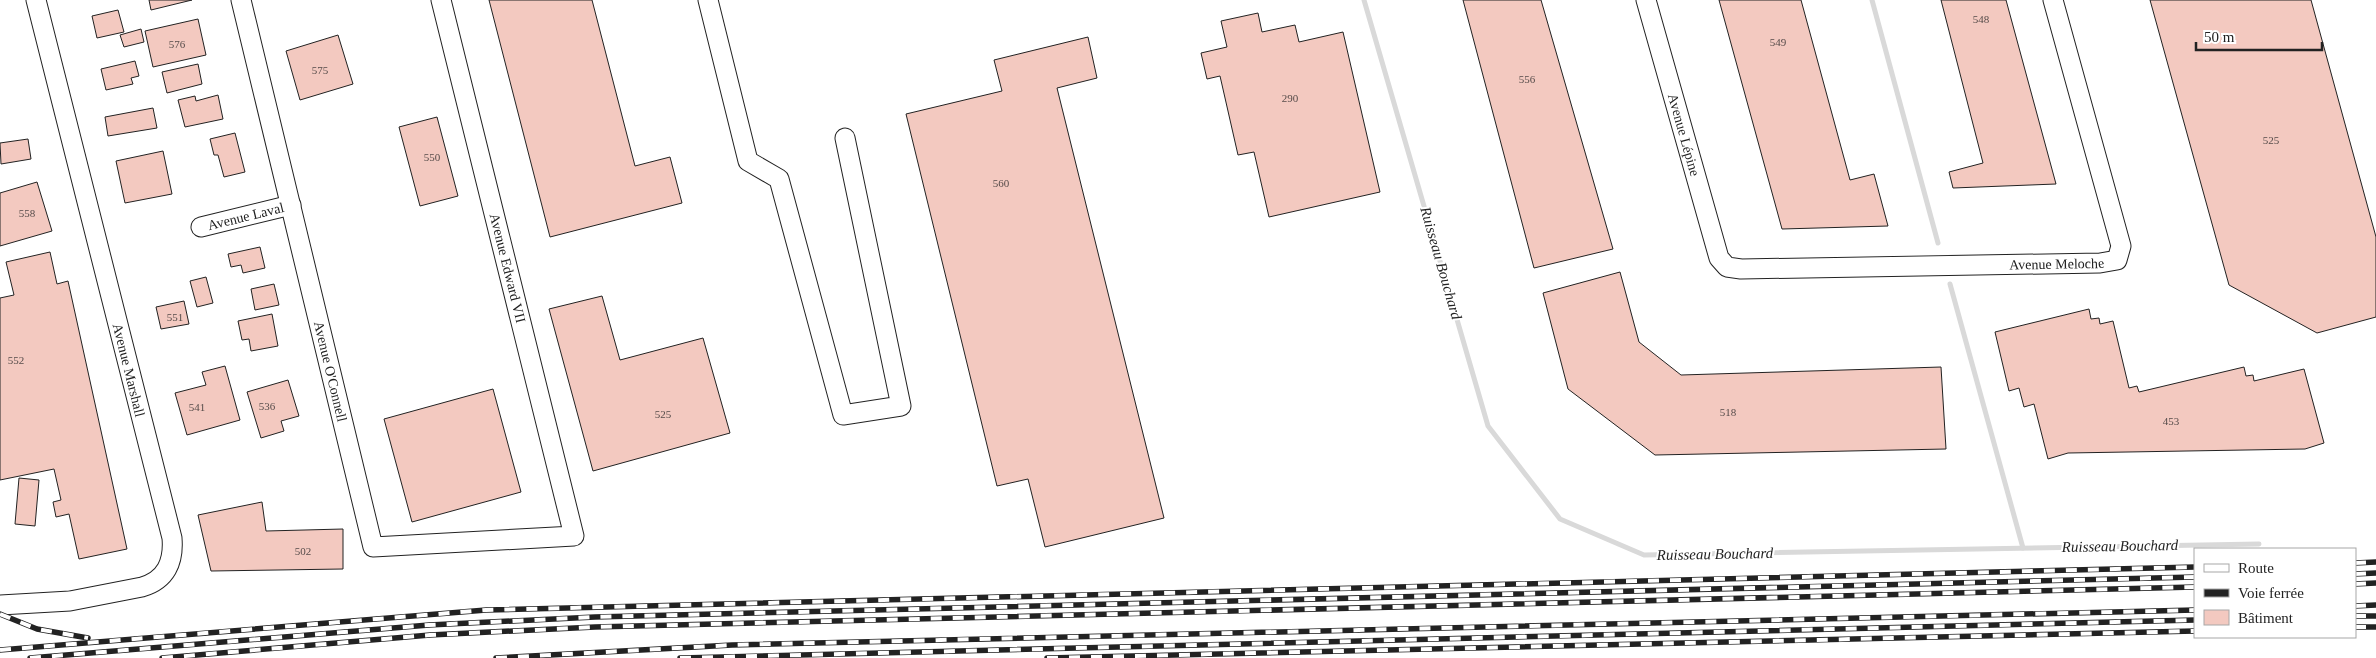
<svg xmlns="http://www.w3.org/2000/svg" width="2376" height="658" viewBox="0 0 2376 658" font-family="'Times New Roman',serif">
<rect width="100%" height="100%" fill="#fff"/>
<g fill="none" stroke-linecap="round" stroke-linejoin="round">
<g stroke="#d9d9d9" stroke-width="5">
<polyline points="1364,0 1488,426 1560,519 1644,555 2259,544"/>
<polyline points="1872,0 1938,243"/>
<polyline points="1950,284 2023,548"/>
</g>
</g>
<g fill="#f3c9c0" stroke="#222">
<polygon points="149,0 192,0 151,10"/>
<polygon points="489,0 592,0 635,166 670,157 682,203 550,237"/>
<polygon points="1463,0 1541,0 1613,249 1534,268"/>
<polygon points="1719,0 1801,0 1850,180 1874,174 1888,226 1782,229"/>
<polygon points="1941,0 2006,0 2056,184 1953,188 1949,172 1983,163"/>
<polygon points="2150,0 2311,0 2376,237 2376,317 2317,333 2229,285"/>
<polygon points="118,10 124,32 97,38 92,16"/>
<polygon points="1258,13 1262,32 1295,25 1299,42 1343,32 1380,192 1269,217 1254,152 1238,155 1220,76 1207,79 1201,53 1227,47 1221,21"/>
<polygon points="198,19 206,55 153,67 145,31"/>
<polygon points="141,29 144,42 124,47 120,35"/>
<polygon points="338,35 353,84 300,100 286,51"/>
<polygon points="1088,37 1097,78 1057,88 1164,518 1045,547 1028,479 997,486 906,114 1002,91 994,60"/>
<polygon points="135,61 139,76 131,78 133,84 106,90 101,69"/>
<polygon points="198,64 202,84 167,93 162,72"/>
<polygon points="218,95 223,119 185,127 178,100 195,96 196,101"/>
<polygon points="153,108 157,128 108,136 105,117"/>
<polygon points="437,117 458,196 420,206 399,127"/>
<polygon points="235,133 245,172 224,177 218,155 214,155 210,139"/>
<polygon points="28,139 31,159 1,164 0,143"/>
<polygon points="163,151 172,194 125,203 116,161"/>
<polygon points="37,182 52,231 0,246 0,193"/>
<polygon points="260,247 265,268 243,273 241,265 231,267 228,254"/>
<polygon points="50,252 57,284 68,281 127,549 79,559 69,514 56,517 53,502 61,500 54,469 0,480 0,298 14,295 6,262"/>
<polygon points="1620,272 1639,342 1681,375 1941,367 1946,449 1655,455 1568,389 1543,293"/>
<polygon points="206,277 213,303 197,307 190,281"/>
<polygon points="274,284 279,305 255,310 251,289"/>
<polygon points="602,296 620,360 703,338 730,433 593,471 549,309"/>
<polygon points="184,301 189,324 161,329 156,307"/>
<polygon points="2089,309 2091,319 2099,318 2100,324 2113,321 2129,388 2137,386 2139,392 2244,367 2246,376 2253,375 2254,381 2304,369 2324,443 2305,449 2068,453 2048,459 2034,404 2024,407 2019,388 2009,391 1995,332"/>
<polygon points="272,314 278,346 251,351 249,339 242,340 238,321"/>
<polygon points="225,366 240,420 187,435 175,393 206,385 202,372"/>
<polygon points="288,380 299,416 281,421 284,431 261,438 247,392"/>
<polygon points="493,389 521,492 412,522 384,419"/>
<polygon points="19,478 39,480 35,526 15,524"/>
<polygon points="262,502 266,531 343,529 343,569 211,571 198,515"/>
</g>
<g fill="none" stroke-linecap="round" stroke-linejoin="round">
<defs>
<g id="minor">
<path id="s1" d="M241,0l132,547 201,-11 -133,-536"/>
<polyline points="708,0 748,161 779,179 843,415 901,406 845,138"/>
<path id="s2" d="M1646,0l73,258 8,9 14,2 359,-6 17,-3 4,-14 -68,-246"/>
<path id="s3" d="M201,227l90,-22"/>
<path d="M0,605l70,-4 72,-14c24,-7 32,-25 30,-49l-136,-538"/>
</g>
</defs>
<use href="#minor" stroke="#222" stroke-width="21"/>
<use href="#minor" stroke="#fff" stroke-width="19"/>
<defs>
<g id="rail">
<polyline points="2355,563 2376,562"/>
<polyline points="2355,574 2376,573"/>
<polyline points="2355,584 2376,583"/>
<polyline points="2355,606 2376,605"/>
<polyline points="0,614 37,629 88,638"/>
<polyline points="2355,616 2376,616"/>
<polyline points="2355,627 2376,627"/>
<polyline points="0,650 486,610 2195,567"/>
<polyline points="30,658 429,625 595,617 2195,577"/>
<polyline points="162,658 430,635 595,627 2195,587"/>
<polyline points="496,658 732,645 2195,610"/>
<polyline points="680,658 2195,620"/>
<polyline points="1047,658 2195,631"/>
</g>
</defs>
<use href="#rail" stroke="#222" stroke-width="5.5"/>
<use href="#rail" stroke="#fff" stroke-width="4" stroke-dasharray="11" stroke-linecap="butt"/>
</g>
<g text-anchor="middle" stroke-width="4" stroke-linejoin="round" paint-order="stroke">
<g font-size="11" fill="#564c4a">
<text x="1981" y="23">548</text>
<text x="1778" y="46">549</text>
<text x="177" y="48">576</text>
<text x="320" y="74">575</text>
<text x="1527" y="83">556</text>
<text x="1290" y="102">290</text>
<text x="2271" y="144">525</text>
<text x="432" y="161">550</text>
<text x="1001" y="187">560</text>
<text x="27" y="217">558</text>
<text x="175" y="321">551</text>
<text x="16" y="364">552</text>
<text x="267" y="410">536</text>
<text x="197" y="411">541</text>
<text x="1728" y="416">518</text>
<text x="663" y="418">525</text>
<text x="2171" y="425">453</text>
<text x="303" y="555">502</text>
</g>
<g font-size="14" fill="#222" stroke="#fff">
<text dy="5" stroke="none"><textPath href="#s2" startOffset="140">Avenue Lépine</textPath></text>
<text dy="5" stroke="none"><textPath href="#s3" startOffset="46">Avenue Laval</textPath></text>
<text dy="5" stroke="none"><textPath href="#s2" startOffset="610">Avenue Meloche</textPath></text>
<text transform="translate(508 268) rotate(76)" y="5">Avenue Edward VII</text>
<text transform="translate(129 370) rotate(76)" y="5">Avenue Marshall</text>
<text dy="5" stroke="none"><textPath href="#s1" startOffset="382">Avenue O'Connell</textPath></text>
</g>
<g font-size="15" font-style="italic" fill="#222" stroke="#fff">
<text transform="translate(1441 263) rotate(74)" y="5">Ruisseau Bouchard</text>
<text transform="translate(2120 546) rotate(-1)" y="5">Ruisseau Bouchard</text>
<text transform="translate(1715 554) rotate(-1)" y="5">Ruisseau Bouchard</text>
</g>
</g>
<rect x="2194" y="548" width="162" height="90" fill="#ffffff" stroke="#a7a7a7"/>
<rect x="2204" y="564" width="25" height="8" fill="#ffffff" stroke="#a7a7a7"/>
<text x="2238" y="573" font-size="15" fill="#222222">Route</text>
<rect x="2204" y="589" width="25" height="8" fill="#222222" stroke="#a7a7a7"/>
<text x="2238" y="598" font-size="15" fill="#222222">Voie ferrée</text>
<rect x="2204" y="610" width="25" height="15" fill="#f3c9c0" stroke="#a7a7a7"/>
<text x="2238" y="623" font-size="15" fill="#222222">Bâtiment</text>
<path d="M2196 42v8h126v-8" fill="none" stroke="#222222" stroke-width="2.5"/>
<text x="2204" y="42" font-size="15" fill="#222222" stroke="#ffffff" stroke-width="4" paint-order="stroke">50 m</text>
</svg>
